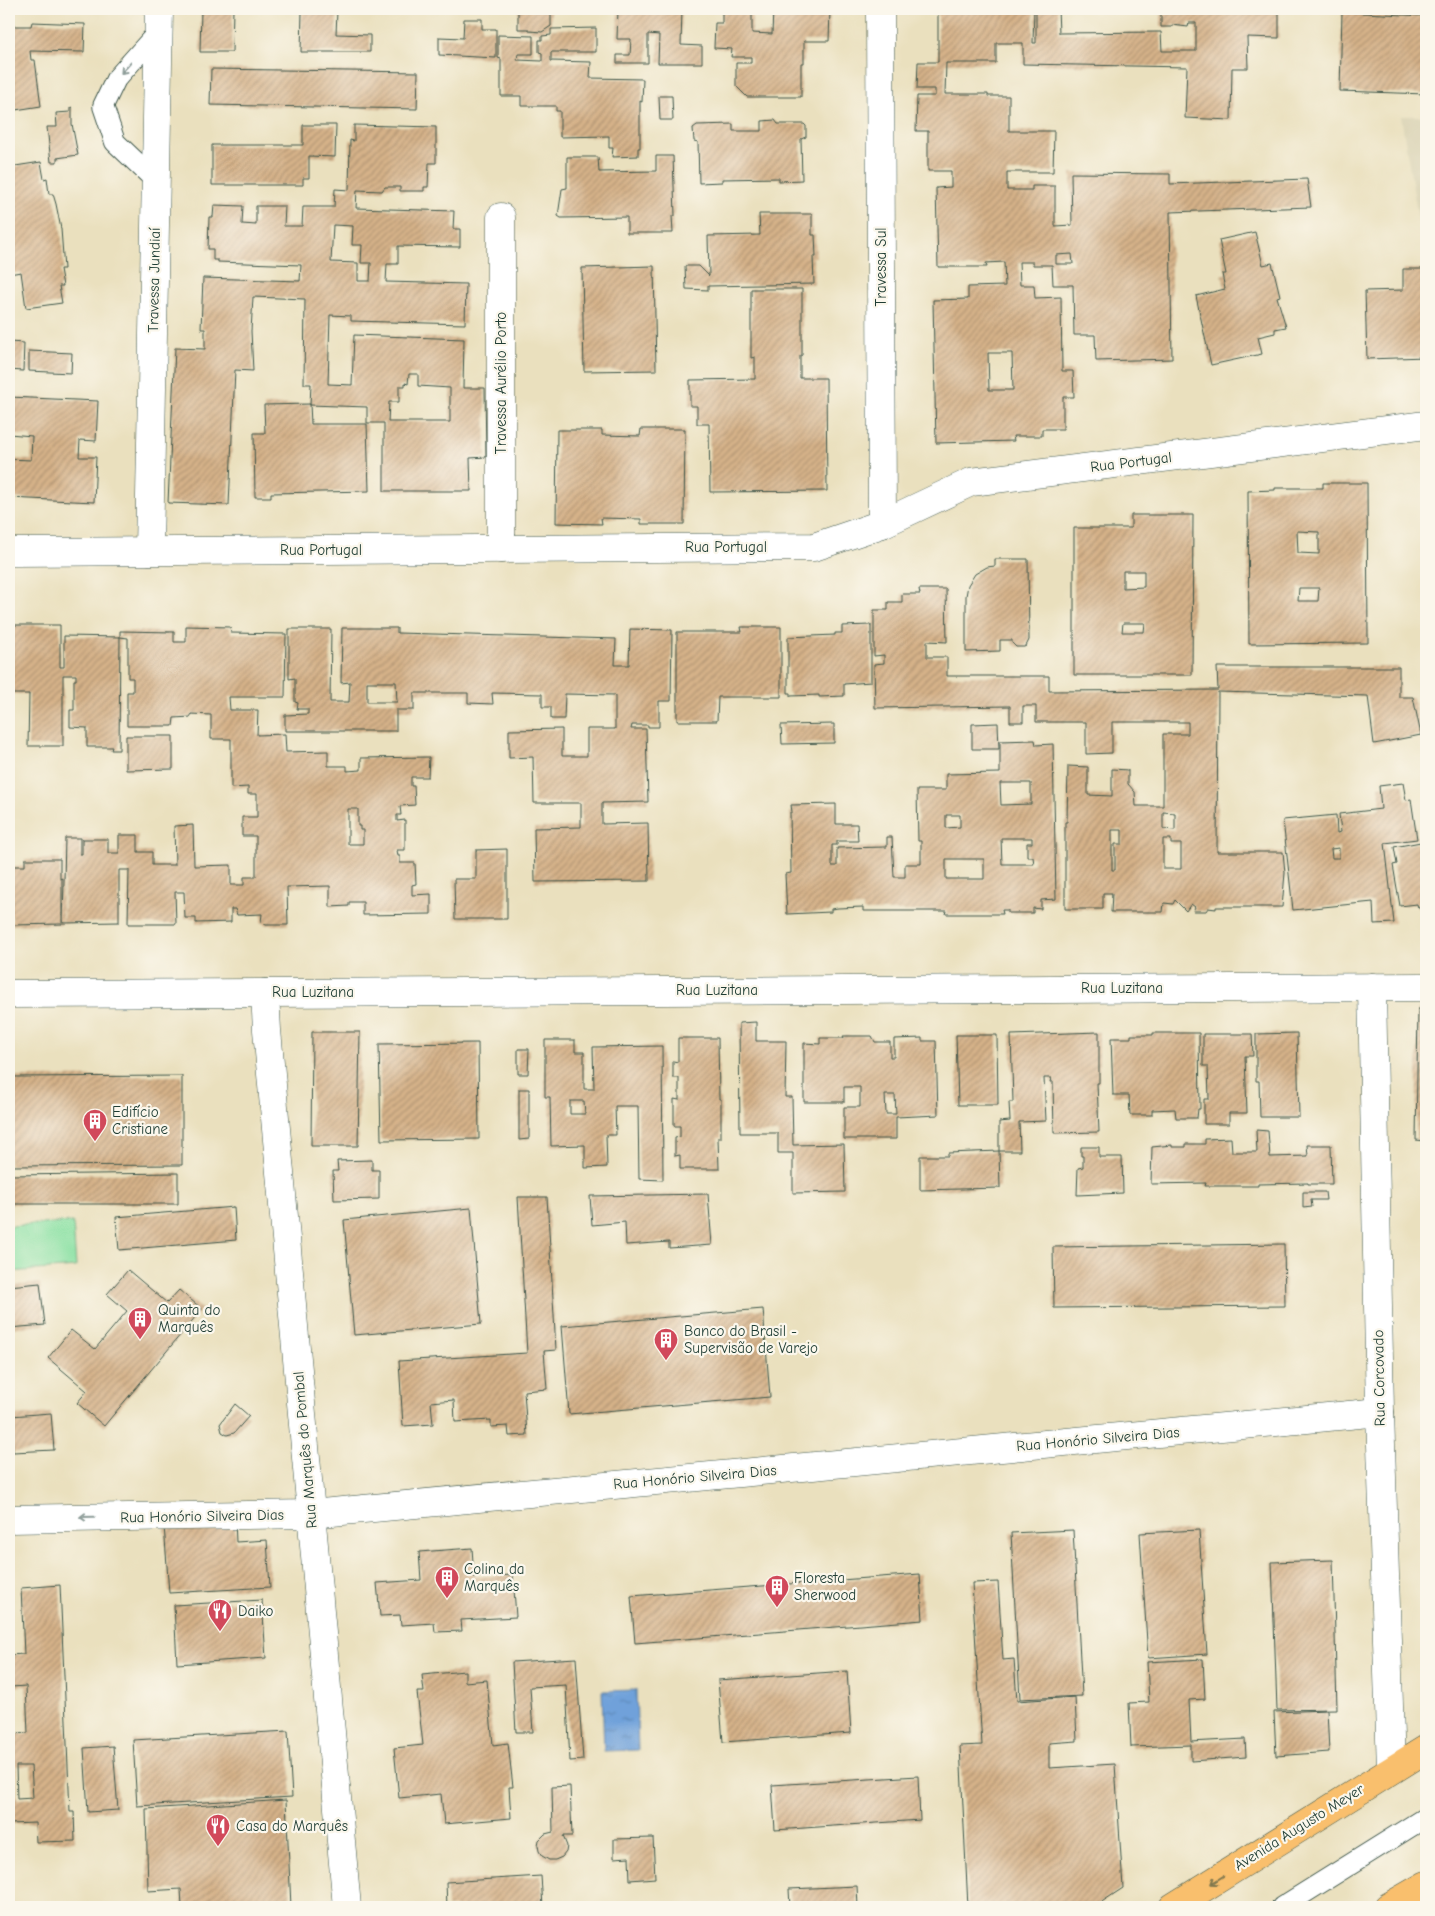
<svg xmlns="http://www.w3.org/2000/svg" width="1435" height="1916" viewBox="0 0 1435 1916" font-family="'Comic Neue',sans-serif">
<defs>
<pattern id="water-ripples" width="26" height="14" patternUnits="userSpaceOnUse" patternTransform="scale(1.25)"><rect width="26" height="14" fill="#6fa1da"/><path d="M2 4q2-2 4 0t4 0M15 11q2-2 4 0t4 0" fill="none" stroke="#5b84b2"/></pattern>
<pattern id="building-hatch" width="6" height="6" patternUnits="userSpaceOnUse" patternTransform="scale(1.25)"><rect width="6" height="6" fill="#d6b289"/><path d="M-1 1l2-2M0 6l6-6M5 7l2-2" fill="none" stroke="#ad9271"/></pattern>
</defs>
<rect width="100%" height="100%" fill="#fbf7ec"/>
<filter id="ink" filterUnits="userSpaceOnUse"><feTurbulence type="fractalNoise" baseFrequency=".02" numOctaves="2"/><feDisplacementMap in="SourceGraphic" scale="10" xChannelSelector="R" yChannelSelector="G"/><feConvolveMatrix kernelMatrix="1 2 1 2 8 2 1 2 1" color-interpolation-filters="sRGB"/></filter>
<filter id="wash" filterUnits="userSpaceOnUse"><feTurbulence type="fractalNoise" baseFrequency=".0096" numOctaves="4" result="noise"/><feDisplacementMap in="SourceGraphic" scale="20" xChannelSelector="R" yChannelSelector="G"/><feGaussianBlur stdDeviation="1.12" result="paint"/><feColorMatrix in="noise" values="0 0 0 0 0 0 0 0 0 0 0 0 0 0 0 0 0 1.4 0 .05"/><feComposite in="paint" operator="in"/></filter>
<g filter="url(#wash)">
<rect width="100%" height="100%" fill="#eae0be"/>
<polygon fill="#d9d2b2" points="1401,116 1426,116 1426,224 1419,224"/>
<polygon fill="#8ce1a4" stroke="#568f6c" points="73,1222 76,1267 9,1272 9,1226"/>
<polygon fill="url(#water-ripples)" stroke="#476f87" points="636,1690 638,1750 604,1751 602,1691"/>
<g id="blocks">
<g fill="url(#building-hatch)" fill-rule="evenodd">
<polygon points="201,9 233,9 232,52 200,52"/>
<polygon points="518,9 551,9 551,26 542,32 529,31 529,29 518,29"/>
<polygon points="618,9 682,9 681,45 702,46 702,63 658,63 659,35 648,34 648,63 617,63 617,55 630,55 631,39 617,39"/>
<polygon points="722,9 752,9 752,33 772,34 773,9 830,9 829,41 804,41 804,63 801,63 801,97 747,97 736,86 736,63 751,63 751,57 731,57 732,49 714,48 715,23 722,23"/>
<path d="M938,9h96l-1,34h3v-34h22l1,24 102,-1 1,19h34v-28h-7l-1,4 -16,-2v2h-11v-18h118v29l-32,-1 1,31h-16l-1,52 -46,-2 2,-51 -164,-3v-21h-27v20h-50l-1,31h43v2h21v35h45l-1,41h-46v18h25v-4h23v40l17,-1 -1,-52 99,1v10l137,-5 4,28 -141,5 2,147 -76,2 -1,-26h-21l-1,-50h-20l-1,-20h-19v-3h-14l1,23h14l1,13 26,-1 1,74h11l1,26h-11v32h-21v7h-29l1,5 -78,2 -3,-143 35,-1v-12l37,-1 -1,-24 -18,1 1,4h-49l-2,-79 15,-1v-16h-23v-40h-12l1,-35h18v-7h-18l1,-27h20zM1072,254l1,10h-17v-9zM988,353h24l1,37h-24z"/>
<polygon points="302,11 337,11 336,34 370,35 370,52 301,52"/>
<polygon points="1342,12 1426,16 1426,94 1340,91"/>
<polygon points="464,19 482,19 482,29 496,29 496,58 439,55 439,37 463,38"/>
<polygon points="32,22 85,24 84,52 30,51 31,60 35,60 41,106 9,111 9,26 31,26"/>
<polygon points="596,28 596,52 551,52 551,61 591,62 590,78 643,79 642,102 640,101 640,148 638,148 638,156 612,157 613,148 609,148 609,136 560,137 560,111 556,111 556,106 521,106 521,96 501,96 501,59 498,58 498,35 533,36 533,54 518,54 517,60 542,61 542,53 539,52 539,40 542,40 542,36 551,35 551,29"/>
<polygon points="211,69 418,72 417,109 210,105"/>
<polygon points="659,96 672,96 673,120 660,120"/>
<polygon points="72,107 72,124 78,155 57,158 57,162 51,162 47,127 57,127 56,113 70,112 70,108"/>
<polygon points="775,120 778,124 804,124 806,126 806,137 801,139 802,180 779,181 779,178 722,179 722,182 699,183 698,142 694,141 693,128 697,125 733,124 733,131 762,131 762,121"/>
<polygon points="303,125 336,125 335,157 309,156 309,178 303,178 303,185 212,185 212,145 303,145"/>
<path d="M354,125l82,2v36h-7l-1,24h-4v4h-24v-4h-15l-3,4 -25,-1 -1,18 98,3 -1,18h7v18l-62,-1v18h-11l-1,18 80,2 -1,40 -114,-3v-5l-21,-1 -2,69 24,1 2,-50 110,4 -1,49h22l1,69 -16,1 1,33h-87v-68h-17v-16l-57,-2 1,-21h-7l1,-85 -52,-2 -2,34 2,40 -18,-1 -6,135 -61,-2 7,-155 30,1v-20h-4l2,-51 97,3 1,-16 -83,-3v-2h-5v-11h-5l1,-32h4l1,-12 29,1 -1,18 14,1v-19h29l-1,20h18l1,-19h31l1,-18 14,1 1,-50 4,1zM333,225l20,1 -1,19h10l-1,18h10l-1,18h-12v-18l-27,-1zM409,374h9v12l32,2v34h-62l1,-20h10v-16h6v-3l3,1z"/>
<polygon points="656,156 673,156 675,216 672,216 673,233 627,233 627,217 561,218 558,216 562,189 567,188 567,157 598,157 599,172 656,171"/>
<polygon points="41,162 44,179 47,178 49,194 53,194 56,204 61,229 64,269 60,269 63,286 59,286 62,303 26,308 21,272 9,274 9,167"/>
<polygon points="759,214 812,214 812,235 815,235 816,257 813,257 814,284 708,286 708,290 686,289 685,266 699,266 709,276 708,236 760,235"/>
<polygon points="1255,232 1263,265 1272,263 1280,296 1277,297 1286,327 1275,329 1275,333 1258,337 1262,354 1211,365 1196,296 1225,289 1222,274 1226,274 1219,240"/>
<polygon points="654,266 656,370 584,371 582,268"/>
<polygon points="1403,269 1426,269 1426,357 1367,359 1365,291 1403,290"/>
<polygon points="751,289 802,289 802,355 800,356 800,378 826,378 827,491 710,492 709,424 697,424 697,406 690,406 690,380 755,379 755,357 751,358"/>
<polygon points="9,342 24,343 23,371 9,370"/>
<polygon points="29,351 72,353 71,373 29,371"/>
<polygon points="9,397 98,401 96,441 80,440 79,457 96,457 94,502 9,498 9,459 31,460 32,436 9,434"/>
<polygon points="310,404 311,424 367,424 369,491 271,493 271,497 255,497 254,433 265,433 264,405"/>
<polygon points="641,429 685,429 684,524 641,524 641,519 601,518 602,524 556,523 557,430 602,430 602,435 640,436"/>
<path d="M1323,483h44l1,160 -119,1 -1,-153 27,-1v-2h48zM1297,531l22,1v22l-21,-1zM1299,588h20l-1,13h-20z"/>
<path d="M1131,515h62l-1,160h-118v-147h57zM1123,571h21v16l-21,1zM1123,623h22l-1,9h-22z"/>
<polygon points="995,559 1028,559 1029,640 1026,646 1024,647 1016,647 1012,643 1012,640 1000,640 1000,651 966,652 966,596 968,585 975,574 987,567 995,566"/>
<path d="M919,589h27l1,53 -20,-1v16h20v19h102v15l169,-1 -1,-23h182v30h14l8,38 -47,9 -6,-48 -150,-4 -1,160h66l2,21 -3,34h-66v2l-8,-1 -2,3h-13l2,-4 -4,-3 -5,7 -11,-11 -2,4 -9,-1 -1,9h-52l1,-19h-9v16h-38v-87h2l1,-56 20,1v28l24,1v-27l16,1v14l7,8 1,14h27v-72h25v-12h-76v31l-26,1v-32h-50v-16h-13v16h-13v-16l-135,2 -1,-44 10,-1v-8l-10,1v-46h14v-8h14v-8h18zM1163,812l12,1v17l-12,-1zM1112,830h10v14h-7v26h-3zM1163,839h8v5h10v25h-18z"/>
<polygon points="9,625 60,625 60,667 64,667 64,636 120,637 119,750 111,750 112,747 87,747 87,728 70,727 70,710 74,710 74,680 76,680 76,675 63,675 63,746 28,746 29,694 9,694"/>
<polygon points="871,625 871,682 844,684 844,696 819,697 819,695 790,696 790,693 788,693 788,637 835,635 835,633 842,633 842,626"/>
<path d="M186,626l44,1 1,6 55,1 -1,63h-56l1,13h28l-1,25 28,-1 1,18 42,-1v15h19v5l14,-1v-12l68,-1 -1,20h-17v9h3l1,19 -15,1 1,9h-4v6l8,-1v30h-8l1,6h2v7h15l1,21 -4,1v10l19,-1v20l-68,1v-13h-14v4l-19,1v-21l-43,1 1,38h-22l-5,-3 1,-8 -25,1 -2,-6h-4v13l-35,1v-5h-11l-1,-26h-9l1,32h-48l1,-54h-10v52l-56,1 2,-85h15v16h2v-15h26v14h11v-18h19v17h14v13h23l-1,-39 19,-1 1,41 37,-1v20h13v-8h12v-41h-14v-19h15v-23h-9v-7l-17,1v-49h-20v-24l-20,-1v3l-17,1 -1,8h-46v-34h6v-14h-5v-40l-8,-1v-6l54,1v10h12zM348,809h10v17h2v4h3v14h-15z"/>
<polygon points="741,627 781,627 781,697 718,697 717,721 677,721 677,632 742,632"/>
<path d="M342,628h55v5l219,6 -1,26h14l1,-36 42,1 -1,71h-12v26h-11v-2h-16l-1,4h15l2,73 -46,1v21l46,-1 1,58 -114,1 -1,-54 47,-1v-24h-47l-1,-46 -24,1v-28l53,-1v27h25v-27h28v-34l-50,-1 -1,25h-13v-12h-9v-13l-50,-1 1,11 -25,-1v-10h-54v17h-18v21h-111v-16l23,-1v-5h-11l1,-6 -3,-1v-24l-6,1v-50h42l-1,73h19l1,-20 -9,1zM367,682h29l1,20h-30z"/>
<polygon points="1425,701 1426,701 1426,730 1423,729"/>
<polygon points="998,723 999,749 972,749 972,724"/>
<polygon points="834,724 834,743 782,744 781,725"/>
<polygon points="126,736 173,736 173,769 126,770"/>
<path d="M1035,740l1,5 17,-1 3,155 -15,1v9l-8,-1v5h-25v-3h-6l1,4h-57l1,-3h-84v-4l-25,1 -7,1v3l-44,2 -2,-40 6,-1 -1,-61h2l-1,-7 45,-1v20h21l1,17h-21v4h-5v21h5v-18l50,-1v-10h5l2,40h11v-13h16v-23h-3l-1,-51h29v-16l54,-1v-32zM1000,783h31v21l-30,1zM946,815h14v12l-14,1zM1001,838h31v5h-5v14h6l1,7h-32zM946,859h38v20h-38z"/>
<path d="M1403,783l3,17 5,-1 6,40 -32,4 9,80 -20,1 -1,-22 -80,8 -10,-90 53,-5 1,18 4,-1 -2,-18 42,-5 -2,-23zM1339,848v10h-7l-1,-9z"/>
<polygon points="1426,841 1426,907 1418,908 1417,904 1400,906 1393,865 1397,864 1394,847"/>
<polygon points="507,849 507,919 455,919 454,879 476,879 476,850"/>
<polygon points="25,859 60,859 60,879 62,878 62,924 12,925 12,916 9,916 9,863 11,863 11,866 25,866"/>
<polygon points="1418,1009 1426,1009 1426,1141 1416,1140"/>
<polygon points="756,1022 756,1041 786,1041 785,1097 792,1097 793,1145 844,1144 845,1192 793,1193 793,1153 778,1153 778,1133 740,1133 739,1023"/>
<polygon points="312,1032 360,1032 358,1146 311,1146"/>
<polygon points="1099,1032 1099,1083 1097,1083 1099,1132 1054,1133 1053,1082 1050,1082 1051,1078 1044,1078 1046,1121 1019,1122 1020,1151 999,1151 999,1122 1010,1121 1009,1102 1013,1102 1011,1035"/>
<polygon points="1153,1033 1199,1033 1200,1109 1198,1109 1197,1118 1176,1118 1175,1109 1152,1110 1152,1115 1130,1115 1129,1095 1113,1095 1111,1038 1131,1038 1131,1035 1153,1035"/>
<polygon points="1297,1033 1299,1117 1260,1117 1259,1081 1256,1081 1256,1034"/>
<polygon points="1203,1034 1252,1034 1253,1056 1245,1056 1247,1113 1229,1113 1229,1124 1204,1124 1204,1099 1209,1099 1208,1066 1203,1066"/>
<polygon points="956,1035 997,1035 998,1105 958,1105"/>
<path d="M843,1036h29l3,6h15v15h4v-18l28,-1v3h14l2,74 -42,2v22h-52v-32h16v-20h-16v15h-40v-59l16,1v-6h24zM885,1095h10l1,19h-10z"/>
<polygon points="678,1038 718,1038 719,1099 721,1099 721,1138 718,1138 719,1169 680,1169 680,1155 675,1156 675,1138 680,1137 680,1126 674,1126 674,1099 679,1100 679,1078 673,1078 673,1061 678,1062"/>
<path d="M545,1040h30v12h9v37h10l-1,-42 69,-1 1,134 -24,-1 -1,-73h-23l1,29h-10l1,32 -22,1v-23l-34,1 -1,-49h-5zM570,1101h14l1,13h-15z"/>
<polygon points="478,1043 479,1139 381,1140 379,1044"/>
<polygon points="518,1049 529,1049 528,1074 518,1074"/>
<polygon points="182,1076 182,1165 9,1166 9,1077"/>
<polygon points="519,1089 529,1089 529,1139 519,1140"/>
<polygon points="1256,1130 1268,1131 1270,1157 1308,1156 1307,1145 1331,1145 1332,1184 1308,1184 1308,1183 1258,1184 1258,1186 1205,1186 1206,1183 1151,1184 1152,1147 1172,1145 1172,1147 1186,1147 1186,1144 1205,1144 1205,1139 1231,1138 1232,1152 1257,1152"/>
<polygon points="1081,1147 1099,1147 1099,1157 1122,1157 1123,1193 1077,1195 1078,1168 1083,1167 1083,1156 1081,1156"/>
<polygon points="999,1151 1000,1188 920,1190 920,1156 948,1156 948,1153"/>
<polygon points="372,1160 372,1170 379,1170 379,1199 334,1200 333,1171 338,1171 337,1161"/>
<polygon points="178,1173 178,1204 9,1204 9,1175"/>
<polygon points="1303,1192 1325,1192 1326,1200 1311,1200 1312,1207 1303,1208"/>
<polygon points="708,1194 712,1245 669,1248 669,1242 626,1245 625,1222 592,1225 590,1196"/>
<polygon points="518,1197 547,1197 556,1350 544,1351 547,1389 524,1391 527,1435 509,1436 508,1426 491,1427 491,1420 455,1422 454,1400 431,1402 433,1424 403,1426 399,1361 527,1353"/>
<polygon points="234,1207 236,1240 119,1250 116,1217"/>
<polygon points="471,1208 481,1324 354,1335 344,1220"/>
<polygon points="1284,1244 1285,1306 1054,1308 1053,1247"/>
<polygon points="128,1270 167,1303 179,1290 202,1309 104,1426 77,1403 87,1391 48,1358 71,1330 95,1349 127,1311 107,1294"/>
<polygon points="40,1283 45,1325 9,1328 9,1286"/>
<polygon points="763,1309 770,1397 569,1414 562,1326"/>
<polygon points="235,1404 249,1416 234,1433 227,1435 222,1432 220,1424"/>
<polygon points="51,1413 54,1450 13,1452 11,1416"/>
<polygon points="235,1520 236,1542 267,1540 270,1587 169,1593 164,1525"/>
<polygon points="1073,1530 1082,1696 1020,1699 1011,1533"/>
<polygon points="1199,1530 1207,1654 1148,1658 1140,1533"/>
<polygon points="472,1548 474,1577 513,1575 516,1617 461,1620 462,1631 435,1632 434,1623 401,1625 400,1615 380,1616 377,1583 421,1580 419,1552"/>
<polygon points="1333,1560 1337,1709 1277,1710 1272,1562"/>
<polygon points="920,1574 923,1620 635,1643 631,1596"/>
<polygon points="998,1582 1003,1660 1014,1659 1017,1701 1075,1697 1077,1741 1049,1743 1049,1768 1115,1764 1123,1888 1094,1907 968,1907 960,1746 982,1745 972,1583"/>
<path d="M60,1585l10,227h4l1,29 -39,1 -1,-19 -26,1v-80h5v-10l14,-1 -2,-47 -15,1 -2,-32 15,-1 -3,-66zM16,1766h15l2,32 -16,1z"/>
<polygon points="262,1600 266,1658 177,1664 174,1605"/>
<polygon points="576,1658 583,1760 570,1761 566,1685 530,1687 533,1732 516,1732 512,1662"/>
<polygon points="1203,1659 1205,1699 1189,1700 1191,1742 1245,1739 1246,1757 1191,1761 1191,1745 1131,1747 1129,1703 1149,1702 1147,1662"/>
<polygon points="465,1671 465,1682 487,1680 493,1745 508,1743 513,1787 509,1787 511,1818 444,1824 441,1794 399,1798 394,1748 423,1745 417,1692 424,1692 422,1675"/>
<polygon points="847,1671 851,1733 723,1742 718,1680"/>
<polygon points="1327,1710 1329,1752 1276,1756 1274,1712"/>
<polygon points="288,1731 292,1797 137,1806 133,1740"/>
<polygon points="113,1746 118,1810 88,1812 84,1748"/>
<polygon points="918,1776 920,1820 775,1830 772,1785"/>
<polygon points="570,1786 572,1836 563,1836 567,1846 566,1852 562,1857 555,1860 549,1860 542,1856 539,1851 538,1845 539,1840 545,1834 553,1832 552,1787"/>
<polygon points="286,1800 291,1907 182,1907 181,1889 148,1891 146,1809"/>
<polygon points="653,1838 655,1878 630,1880 629,1857 614,1858 614,1839"/>
<polygon points="541,1876 543,1907 447,1907 446,1882"/>
<polygon points="857,1886 858,1907 790,1907 789,1889"/>
</g>
</g>
</g>
<g filter="url(#ink)">
<use href="#blocks" fill-opacity="0" stroke="#3d5549" stroke-width="1"/>
<g fill="none" stroke-linecap="round" stroke-linejoin="round">
<defs>
<g id="service">
<polyline points="156,181 115,142 103,106 116,79 158,32"/>
<polyline points="1282,1907 1426,1817"/>
</g>
<g id="minor">
<polyline points="880,9 882,524"/>
<polyline points="501,217 501,549"/>
<polyline points="149,551 159,9"/>
<polyline points="9,552 814,547 882,524 971,482 1426,425"/>
<polyline points="1372,987 1380,1412 1391,1770"/>
<polyline points="265,993 1426,987"/>
<polyline points="9,1519 311,1514 1380,1412"/>
</g>
<polyline id="tertiary" points="9,994 265,993 267,1030 347,1907"/>
<g id="primary">
<polyline points="1173,1907 1426,1749"/>
<polyline points="1388,1907 1426,1885"/>
</g>
</defs>
<use href="#service" stroke="#3d5549" stroke-width="22"/>
<use href="#minor" stroke="#3d5549" stroke-width="29"/>
<use href="#tertiary" stroke="#3d5549" stroke-width="29"/>
<use href="#primary" stroke="#3d5549" stroke-width="29"/>
<use href="#service" stroke="#fff" stroke-width="20"/>
<use href="#minor" stroke="#fff" stroke-width="28"/>
<use href="#tertiary" stroke="#fff" stroke-width="28"/>
<use href="#primary" stroke="#f9bf6d" stroke-width="28"/>
</g>
<defs><path id="oneway-shaft" d="M-6 0H5M1.5-3L5.5 0L1.5 3" fill="none" stroke-width="1.6" stroke-linecap="round" stroke-linejoin="round" transform="scale(1.25)"/></defs>
<g stroke="#8f9e9a">
<use href="#oneway-shaft" transform="translate(126 68) rotate(132)"/>
<use href="#oneway-shaft" transform="translate(87 1517) rotate(179)"/>
</g>
<use stroke="#81784e" href="#oneway-shaft" transform="translate(1217 1880) rotate(148)"/>
</g>
<defs>
<symbol id="building-pin" viewBox="-11 -11 22 30"><path d="M0 17L-7.5 6A9.5 9.5 0 1 1 7.5 6Z" fill="#d1495b" stroke="#fbf7ec"/><path d="M-4-6H4V6H1V3H-1V6H-4ZM-2.5-4.3h1.7v1.8h-1.7ZM.8-4.3h1.7v1.8H.8ZM-2.5-1h1.7V.8h-1.7ZM.8-1h1.7V.8H.8Z" fill="#fff"/></symbol>
<symbol id="restaurant-pin" viewBox="-11 -11 22 30"><path d="M0 17L-7.5 6A9.5 9.5 0 1 1 7.5 6Z" fill="#d1495b" stroke="#fbf7ec"/><path d="M-5-6h1v4h1v-4h1v4h1v-4h1v5L-1.5 .5V6h-2V.5L-5-1ZM5-6V6H3V1.5H1.5Q1.5-4 5-6Z" fill="#fff"/></symbol>
</defs>
<g fill-rule="evenodd">
<use href="#building-pin" x="81" y="1107" width="28" height="38"/>
<use href="#building-pin" x="126" y="1305" width="28" height="38"/>
<use href="#building-pin" x="652" y="1326" width="28" height="38"/>
<use href="#building-pin" x="433" y="1564" width="28" height="38"/>
<use href="#building-pin" x="763" y="1573" width="28" height="38"/>
<use href="#restaurant-pin" x="206" y="1597" width="28" height="38"/>
<use href="#restaurant-pin" x="204" y="1812" width="28" height="38"/>
</g>
<g text-anchor="middle" stroke-width="4.5" stroke-linejoin="round" paint-order="stroke">
<g font-size="15" fill="#1f3d34" stroke="#fbf7ec">
<text transform="translate(881 267) rotate(-90)" y="5">Travessa Sul</text>
<text transform="translate(154 280) rotate(-89)" y="5">Travessa Jundiaí</text>
<text transform="translate(501 383) rotate(-90)" y="5">Travessa Aurélio Porto</text>
<text transform="translate(1131 462) rotate(-7)" y="5">Rua Portugal</text>
<text x="726" y="552">Rua Portugal</text>
<text x="321" y="555">Rua Portugal</text>
<text x="1122" y="993">Rua Luzitana</text>
<text x="717" y="995">Rua Luzitana</text>
<text x="313" y="997">Rua Luzitana</text>
<text transform="translate(1379 1378) rotate(-91)" y="5">Rua Corcovado</text>
<text transform="translate(1098 1439) rotate(-5)" y="5">Rua Honório Silveira Dias</text>
<text transform="translate(305 1450) rotate(-95)" y="5">Rua Marquês do Pombal</text>
<text transform="translate(695 1477) rotate(-5)" y="5">Rua Honório Silveira Dias</text>
<text transform="translate(202 1516) rotate(-1)" y="5">Rua Honório Silveira Dias</text>
<text transform="translate(1299 1827) rotate(-32)" y="5">Avenida Augusto Meyer</text>
</g>
<g font-size="15" fill="#1f3d34" stroke="#fbf7ec" text-anchor="start">
<text x="112" y="1117">Edifício<tspan x="112" dy="17">Cristiane</tspan></text>
<text x="158" y="1315">Quinta do<tspan x="158" dy="17">Marquês</tspan></text>
<text x="684" y="1336">Banco do Brasil -<tspan x="684" dy="17">Supervisão de Varejo</tspan></text>
<text x="464" y="1574">Colina da<tspan x="464" dy="17">Marquês</tspan></text>
<text x="794" y="1583">Floresta<tspan x="794" dy="17">Sherwood</tspan></text>
<text x="238" y="1616">Daiko</text>
<text x="236" y="1831">Casa do Marquês</text>
</g>
</g>
<rect width="1435" height="1916" fill="none" stroke="#fbf7ec" stroke-width="30"/>
</svg>
